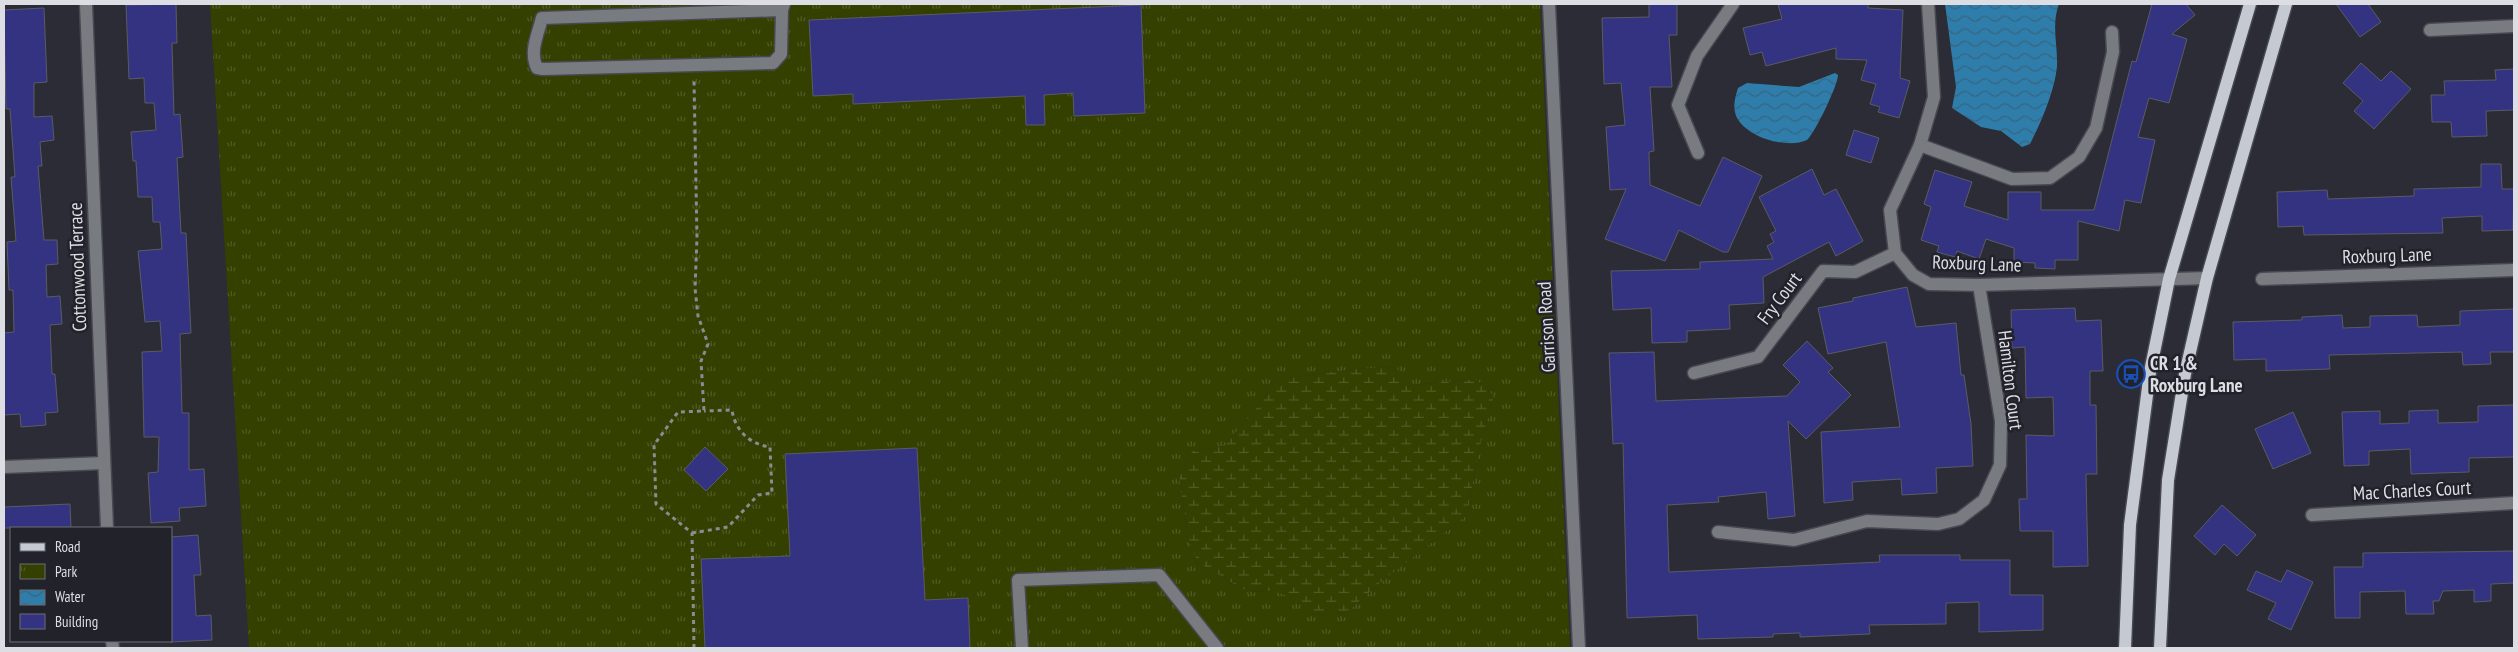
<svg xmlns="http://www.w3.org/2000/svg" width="2518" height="652" viewBox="0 0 2518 652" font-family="'PT Sans Narrow',sans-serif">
<defs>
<pattern id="wetland-marsh" width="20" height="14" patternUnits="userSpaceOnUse" patternTransform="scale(1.25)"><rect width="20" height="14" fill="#334000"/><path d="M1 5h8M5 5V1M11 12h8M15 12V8" fill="none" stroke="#505b25"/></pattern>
<pattern id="park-tufts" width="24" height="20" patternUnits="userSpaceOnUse" patternTransform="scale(1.25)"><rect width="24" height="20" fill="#334000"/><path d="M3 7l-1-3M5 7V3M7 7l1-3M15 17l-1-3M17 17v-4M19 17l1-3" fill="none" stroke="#505b25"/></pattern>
<pattern id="water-waves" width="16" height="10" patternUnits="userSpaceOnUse" patternTransform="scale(1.25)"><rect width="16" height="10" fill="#2f7daa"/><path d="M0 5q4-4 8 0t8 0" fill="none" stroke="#376681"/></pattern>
</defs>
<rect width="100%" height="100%" fill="#2b2c35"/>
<polygon fill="url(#wetland-marsh)" points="1396,367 1412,385 1476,379 1494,396 1479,450 1467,515 1380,583 1346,613 1310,615 1273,591 1248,592 1197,562 1188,537 1179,477 1192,451 1224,446 1265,398 1275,380 1353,369"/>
<path fill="url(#park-tufts)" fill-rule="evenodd" d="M210,4h1330l30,644h-1321zM1396,367l15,18 65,-6 18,17 -15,54 -12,65 -87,68 -34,30 -36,2 -8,-14 -29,-10 -25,1 -51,-30 -9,-25 -9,-60 13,-26 32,-5 41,-48 10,-18 78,-11z"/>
<g fill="url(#water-waves)">
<path d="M1945,4h114c-8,21 -1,41 -2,62 -2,24 -16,57 -27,78l-8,3 -21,-16 -20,-4 -29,-19 4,-21z"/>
<path d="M1835,73l3,2c0,10 -23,58 -31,65 -20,9 -59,-2 -70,-22 -5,-11 -2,-20 1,-30l9,-5 52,4z"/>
</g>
<g fill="#343381" stroke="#5a5b65">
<polygon points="176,4 177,43 172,43 174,115 180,114 183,157 177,158 181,233 186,233 191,333 180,334 182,413 189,413 189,470 204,469 206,506 179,508 180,521 151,523 148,473 158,472 159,437 144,437 142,352 162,351 160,321 145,322 138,251 162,249 160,222 153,222 152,197 138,197 136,161 133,161 131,132 156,130 154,103 145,103 144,78 129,79 126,5"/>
<polygon points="1649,4 1677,4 1677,35 1669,35 1672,87 1650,87 1654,151 1649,152 1650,185 1700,206 1723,157 1762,176 1728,252 1723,252 1679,230 1665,261 1605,239 1626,189 1610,190 1606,127 1625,125 1621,83 1604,84 1602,18 1649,17"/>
<polygon points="1778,4 1868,4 1868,8 1903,10 1900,78 1910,81 1899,118 1878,112 1880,107 1870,104 1876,84 1861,80 1867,60 1836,59 1836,48 1766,66 1762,52 1750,55 1743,28 1782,19"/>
<polygon points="2152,4 2186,4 2195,15 2172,34 2187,39 2169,103 2149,98 2138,137 2155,140 2141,203 2125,200 2119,231 2078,221 2078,260 2055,260 2055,269 2035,268 2035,263 2014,262 2014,248 1986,239 1979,259 1957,251 1955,257 1937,252 1939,246 1921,240 1931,207 1924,204 1935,170 1972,182 1964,206 2008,220 2008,192 2041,192 2041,210 2094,210 2132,61 2136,62"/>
<polygon points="2336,4 2368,4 2381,22 2360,37"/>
<polygon points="1141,5 1145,113 1074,116 1073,93 1044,95 1045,125 1026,125 1025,96 853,104 853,94 813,96 809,20"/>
<polygon points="44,8 47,82 34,83 34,117 52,116 54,140 40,142 42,166 38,166 44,240 57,240 58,264 46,265 47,297 60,296 62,324 50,325 52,374 55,374 58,412 45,413 46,425 21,427 20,414 4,415 4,333 14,332 13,290 9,290 7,242 16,241 11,177 15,177 10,109 6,109 4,10"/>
<polygon points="2361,63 2381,81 2391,71 2411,89 2374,129 2354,111 2363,101 2343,83"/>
<polygon points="2514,69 2514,110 2486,111 2487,136 2452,137 2451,122 2432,122 2431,95 2445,95 2444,81 2496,80 2495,70"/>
<polygon points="1854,130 1879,138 1871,163 1846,155"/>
<polygon points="2481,164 2501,164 2502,189 2514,189 2513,230 2482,231 2482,216 2442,218 2443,233 2304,235 2303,226 2278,227 2277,192 2327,190 2328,199 2414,196 2414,189 2481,187"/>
<polygon points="1812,169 1824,195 1836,189 1863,241 1836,256 1829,242 1763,277 1764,303 1729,305 1730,329 1687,331 1687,342 1652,343 1651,308 1613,310 1611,271 1700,269 1700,262 1773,259 1767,246 1774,242 1770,234 1776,231 1759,197"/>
<polygon points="1907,287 1916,327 1956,323 1961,375 1964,375 1971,424 1973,466 1936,468 1937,493 1902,495 1901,479 1852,482 1853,500 1824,503 1821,432 1900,427 1886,342 1828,354 1818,308 1853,301 1853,298"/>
<polygon points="2075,308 2076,321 2101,320 2103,371 2090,371 2090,405 2096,405 2097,474 2086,474 2088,566 2053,567 2053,531 2020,531 2019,499 2027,499 2026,435 2054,436 2053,397 2026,398 2025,347 2012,348 2011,310"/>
<polygon points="2514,309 2514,352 2490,352 2491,364 2463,365 2462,352 2329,355 2330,369 2266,371 2266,359 2234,360 2233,322 2302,320 2302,317 2342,315 2343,328 2370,327 2370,316 2417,315 2418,327 2460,325 2460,311"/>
<polygon points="1807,341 1833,368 1828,372 1851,395 1806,439 1788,421 1795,516 1768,519 1766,492 1718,497 1719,502 1667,505 1669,572 1880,562 1879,555 1960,555 1960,560 2010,560 2010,595 2043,595 2043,630 1979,632 1979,602 1946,603 1946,624 1869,625 1870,634 1800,637 1800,633 1773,634 1773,637 1698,639 1697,615 1627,618 1623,443 1613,444 1609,353 1654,352 1656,401 1787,396 1800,382 1783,365"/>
<polygon points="2514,405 2514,457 2469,458 2469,472 2411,474 2410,449 2369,451 2369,465 2344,466 2342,412 2380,411 2380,424 2409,423 2409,411 2438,410 2438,423 2478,422 2478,406"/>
<polygon points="2293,412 2311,453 2273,469 2255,429"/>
<polygon points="705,447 728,469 706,491 684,470"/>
<polygon points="917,448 925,600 968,598 970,648 705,648 701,559 790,556 785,454"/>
<polygon points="70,504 71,528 4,528 4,507"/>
<polygon points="2222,505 2256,535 2237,556 2224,544 2215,555 2194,536"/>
<polygon points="198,535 201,575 194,575 196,616 211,615 212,640 171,642 171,537"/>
<polygon points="2514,551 2514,583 2491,584 2491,601 2474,602 2474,590 2443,591 2439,601 2433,601 2434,614 2406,614 2405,591 2360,592 2360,618 2335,618 2334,567 2363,567 2363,553"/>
<polygon points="2287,570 2313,582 2291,630 2268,619 2276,603 2247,590 2256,571 2281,582"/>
</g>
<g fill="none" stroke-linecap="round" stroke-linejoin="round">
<defs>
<g id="minor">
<polyline points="86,4 107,528"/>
<polyline points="1549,4 1579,648"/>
<polyline points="1928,4 1934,97 1920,145 1890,210 1895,253 1913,275 1929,284 1979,285 2207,278"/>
<path d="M782,10l-240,8c-4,16 -13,34 -5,50l6,1 230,-6 8,-9 1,-44 2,-6"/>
<polyline points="2430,30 2514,26"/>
<polyline points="1920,145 2012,179 2050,178 2079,157 2096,128 2113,52 2112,32"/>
<polyline points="1698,153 1678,105 1697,56 1733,4"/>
<polyline points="2262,279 2514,270"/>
<polyline points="1694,373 1758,357 1823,271 1855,272 1895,253"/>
<polyline points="4,467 104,463"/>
<polyline points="2312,515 2514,503"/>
<polyline points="1718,532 1794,540 1867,521 1938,524 1959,519 1984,500 2000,465 2001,421 1979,285"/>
<polyline points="112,641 113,648"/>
<polyline points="1022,648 1018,580 1159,575 1217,648"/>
</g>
<g id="major">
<polyline points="2125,648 2130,525 2150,372 2169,279 2250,4"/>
<polyline points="2160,648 2168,480 2185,374 2207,278 2286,4"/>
</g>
</defs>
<use href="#minor" stroke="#474851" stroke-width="15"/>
<use href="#major" stroke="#474851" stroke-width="15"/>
<g stroke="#8a8b93" stroke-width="3" stroke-dasharray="4 4" stroke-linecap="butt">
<path d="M692,533l36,-6 30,-32 14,-2 -2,-46c-21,-3 -35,-17 -38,-37l-28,1"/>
<polyline points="694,648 692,533 656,504 654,445 678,412 704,411 701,361 708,344 698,316 695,288 697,238 694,80"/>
</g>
<use href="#minor" stroke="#787b7f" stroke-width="12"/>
<use href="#major" stroke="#c4c9d2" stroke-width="12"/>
</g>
<defs>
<symbol id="bus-ring" viewBox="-11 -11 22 22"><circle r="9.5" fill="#21222a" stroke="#1a4fb4" stroke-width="1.5"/><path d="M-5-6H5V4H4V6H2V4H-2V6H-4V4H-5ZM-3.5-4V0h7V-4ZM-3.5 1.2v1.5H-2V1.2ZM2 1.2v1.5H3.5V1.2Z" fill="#1a4fb4"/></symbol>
</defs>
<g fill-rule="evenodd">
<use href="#bus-ring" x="2115" y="358" width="32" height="32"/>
</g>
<g text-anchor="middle" stroke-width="5" stroke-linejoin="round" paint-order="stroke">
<g font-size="19" fill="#dddee4" stroke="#21222a">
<text transform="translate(2387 255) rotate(-2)" y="7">Roxburg Lane</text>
<text transform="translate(1977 263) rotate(2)" y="7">Roxburg Lane</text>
<text transform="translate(77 267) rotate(-92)" y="7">Cottonwood Terrace</text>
<text transform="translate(1779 298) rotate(-53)" y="7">Fry Court</text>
<text transform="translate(1546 327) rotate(-93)" y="7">Garrison Road</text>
<text transform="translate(2011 380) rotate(83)" y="7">Hamilton Court</text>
<text transform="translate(2412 490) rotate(-3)" y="7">Mac Charles Court</text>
</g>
<g font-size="19" font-weight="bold" fill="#dddee4" stroke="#21222a" text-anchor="start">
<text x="2150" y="370">CR 1 &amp;<tspan x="2150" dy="22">Roxburg Lane</tspan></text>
</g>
</g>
<rect width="2518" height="652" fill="none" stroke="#dddee4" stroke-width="10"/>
<rect x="10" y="527" width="162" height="115" fill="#21222a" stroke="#6c6d74"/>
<rect x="20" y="543" width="25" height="8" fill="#c4c9d2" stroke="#6c6d74"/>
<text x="55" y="552" font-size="15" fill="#dddee4">Road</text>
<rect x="20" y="564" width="25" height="15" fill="url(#park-tufts)" stroke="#6c6d74"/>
<text x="55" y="577" font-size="15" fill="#dddee4">Park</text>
<rect x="20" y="590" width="25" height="15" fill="url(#water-waves)" stroke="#6c6d74"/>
<text x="55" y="602" font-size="15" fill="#dddee4">Water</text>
<rect x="20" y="614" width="25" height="15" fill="#343381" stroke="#6c6d74"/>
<text x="55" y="627" font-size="15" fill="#dddee4">Building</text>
</svg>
